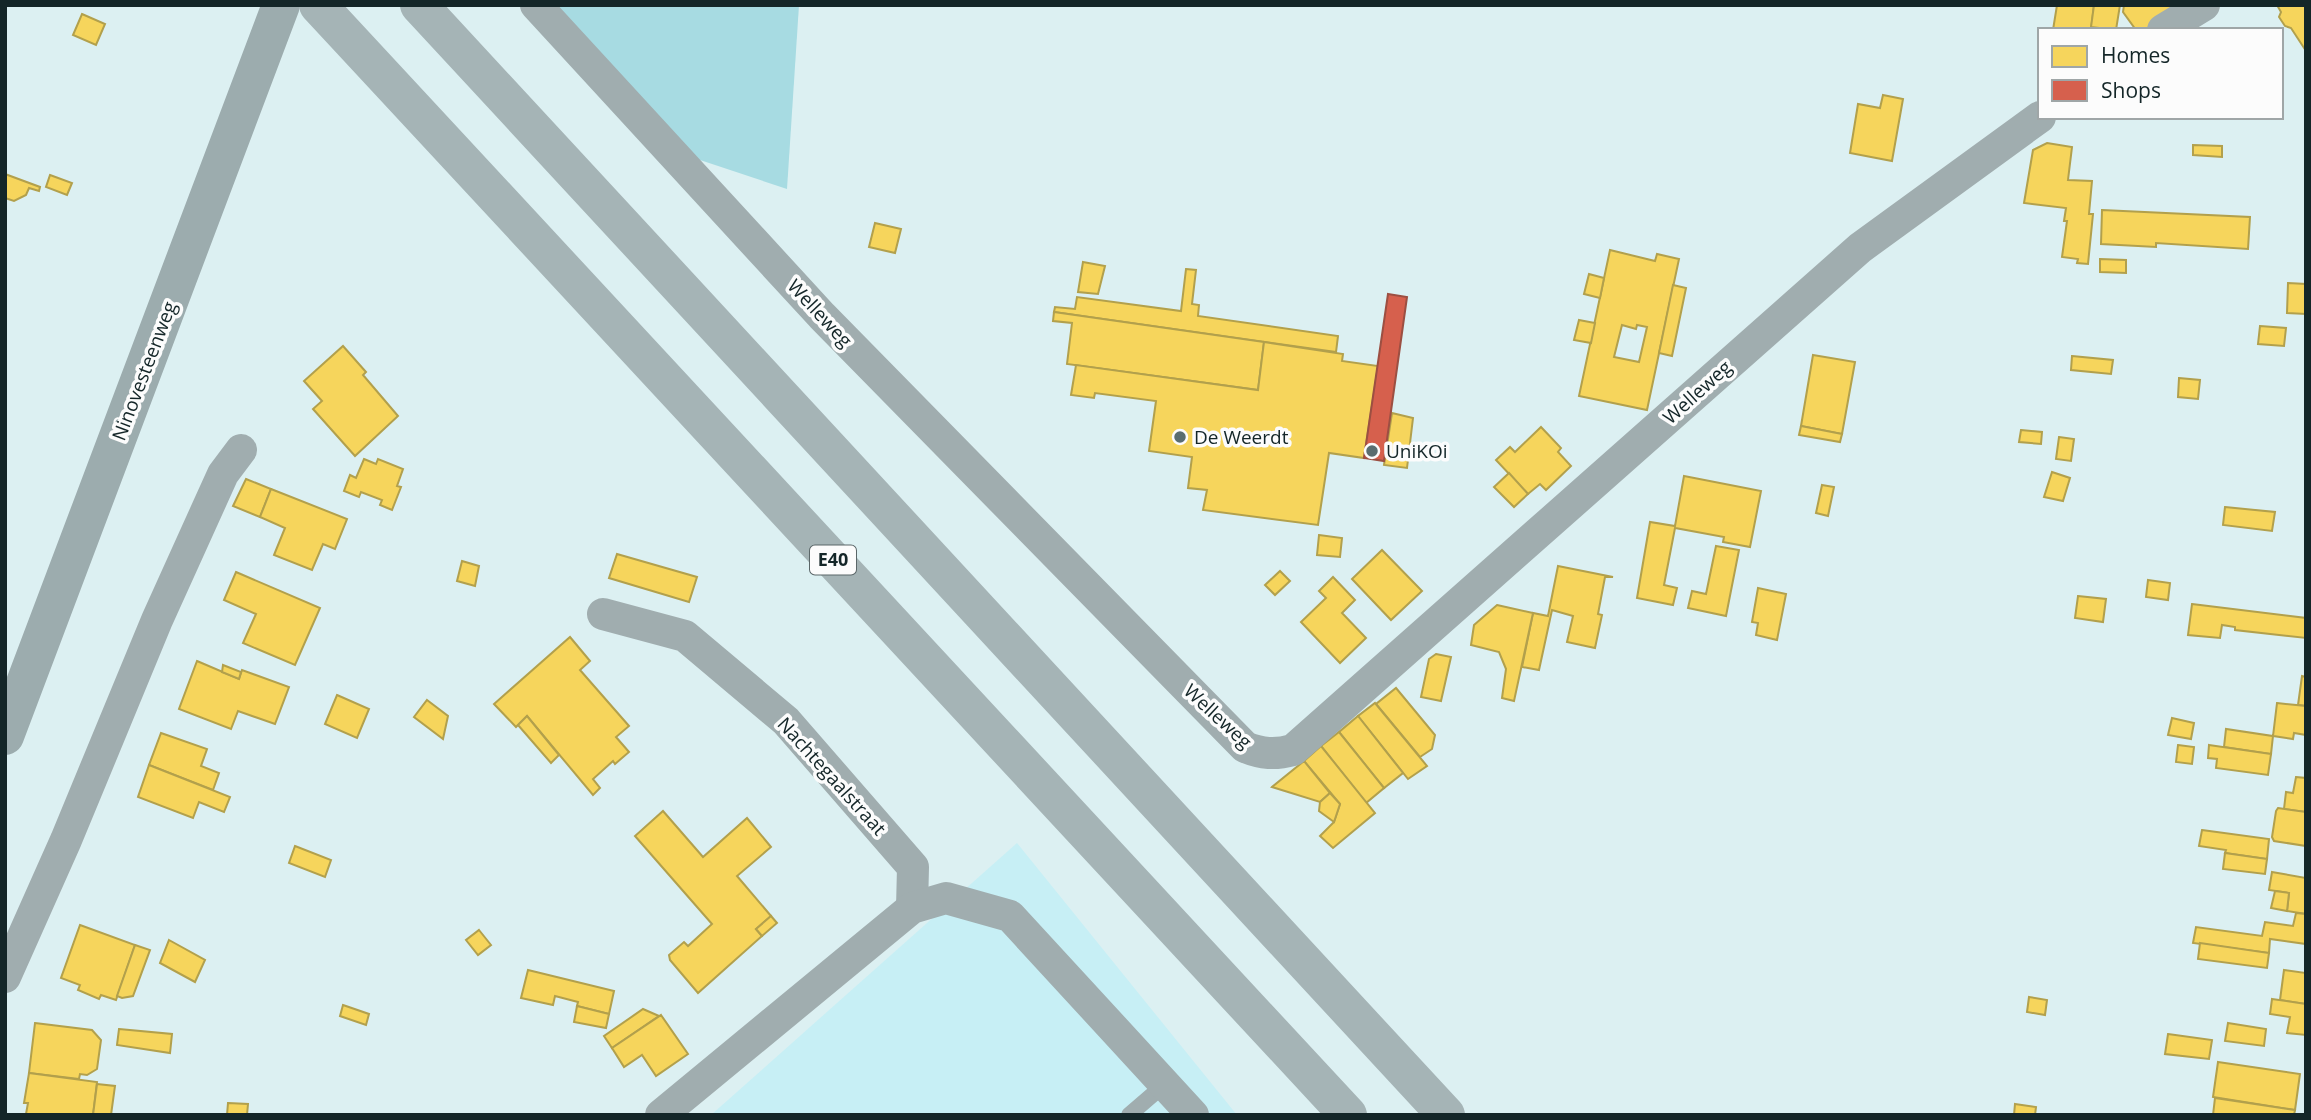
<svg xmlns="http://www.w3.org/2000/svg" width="2311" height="1120" viewBox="0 0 2311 1120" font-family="'Open Sans',sans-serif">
<rect width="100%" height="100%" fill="#dcf0f2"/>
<polygon fill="#c7eff5" points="1017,843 1237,1115 711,1115"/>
<polygon fill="#a7dbe2" points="551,5 799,5 787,189 688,156"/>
<g fill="#f6d55c" stroke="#b2a04c" stroke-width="2" fill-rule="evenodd">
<polygon points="2057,5 2094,5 2091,30 2053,30"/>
<polygon points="2094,5 2120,5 2116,30 2091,27"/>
<polygon points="2124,5 2178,5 2180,7 2147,30 2136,30 2123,12"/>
<polygon points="2277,5 2306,5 2306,51 2291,28 2285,26 2279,17 2281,12"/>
<polygon points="82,14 105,24 96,45 73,35"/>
<polygon points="1883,95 1903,99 1892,161 1850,153 1858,104 1880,108"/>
<polygon points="2047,143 2072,147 2068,180 2092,181 2089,214 2093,214 2088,264 2077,263 2078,259 2062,257 2067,221 2064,221 2066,208 2024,203 2033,150"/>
<polygon points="2193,145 2222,146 2222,157 2193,155"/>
<polygon points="5,174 40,187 39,191 29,188 26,195 14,201 5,198"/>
<polygon points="50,175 72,183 67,195 46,187"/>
<polygon points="2102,210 2250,217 2248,249 2156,243 2156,247 2101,244"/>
<polygon points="875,223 901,229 895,253 869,247"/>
<path d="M1610,250l45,11 2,-7 22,5 -32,151 -68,-14zM1622,325l14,4 1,-4 10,2 -8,35 -25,-5z"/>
<polygon points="2100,259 2126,260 2126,273 2100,272"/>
<polygon points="1083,262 1105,266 1098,294 1078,292"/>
<polygon points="1186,269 1196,270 1192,304 1199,305 1198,316 1338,336 1336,352 1054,312 1055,307 1075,309 1077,297 1181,311"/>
<polygon points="1589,274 1604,278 1600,298 1584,294"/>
<polygon points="2288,283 2306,284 2306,314 2287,313"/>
<polygon points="1673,285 1686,288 1672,356 1659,353"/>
<polygon points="1054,312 1264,342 1258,390 1067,364 1072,323 1053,321"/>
<polygon points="1579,320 1595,323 1591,343 1574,340"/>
<polygon points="2260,326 2286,328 2284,346 2258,344"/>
<polygon points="1264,342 1343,354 1342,361 1378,366 1364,458 1329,453 1318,525 1203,510 1207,490 1188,488 1192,457 1149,451 1156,401 1095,393 1094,398 1071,395 1076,365 1258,390"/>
<polygon points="343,346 366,372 363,375 398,416 355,456 313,409 322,401 304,381"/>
<polygon points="1813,355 1855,362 1842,434 1801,426"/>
<polygon points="2072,356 2113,360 2111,374 2071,370"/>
<polygon points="2179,378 2200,380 2198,399 2178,397"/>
<polygon points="1392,413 1413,418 1407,468 1384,465"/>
<polygon points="1801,426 1842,434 1840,442 1799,435"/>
<polygon points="1541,427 1561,448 1558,452 1571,466 1546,490 1540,484 1528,494 1496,460 1510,447 1515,452"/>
<polygon points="2021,430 2042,432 2041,444 2019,442"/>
<polygon points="2059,437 2074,439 2071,461 2056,459"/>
<polygon points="364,459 376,464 378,459 403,469 397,486 401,487 392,510 380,505 382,500 361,492 359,497 344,491 350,475 356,478"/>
<polygon points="2052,472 2070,478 2063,501 2044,497"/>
<polygon points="1509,473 1528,494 1514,507 1494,487"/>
<polygon points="1684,476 1761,491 1750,547 1723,542 1724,537 1675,528 1664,585 1677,588 1673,605 1637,598 1650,522 1675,526"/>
<polygon points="246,479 271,489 260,517 233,506"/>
<polygon points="1822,485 1834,487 1828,516 1816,513"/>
<polygon points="271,489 347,519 335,549 323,544 312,570 274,555 285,528 260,517"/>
<polygon points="2225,507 2275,512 2272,531 2223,525"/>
<polygon points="1319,535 1342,538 1340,557 1317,555"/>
<polygon points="1716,546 1739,550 1726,616 1688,608 1692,591 1706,594"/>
<polygon points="1382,550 1422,591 1391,620 1352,579"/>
<polygon points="617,554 697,577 689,602 609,578"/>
<polygon points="462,561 479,566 475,586 457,581"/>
<polygon points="1558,566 1613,577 1605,577 1598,614 1602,615 1595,648 1567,642 1573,616 1552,610 1539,670 1522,667 1533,613 1548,616"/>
<polygon points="1280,571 1290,581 1275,595 1265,585"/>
<polygon points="236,572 320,608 295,665 243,643 256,614 224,600"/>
<polygon points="1333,577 1355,600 1342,613 1366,638 1340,663 1301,622 1326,598 1319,591"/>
<polygon points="2148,580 2170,583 2168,600 2146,597"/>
<polygon points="1758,588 1786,594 1777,640 1756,635 1758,623 1752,622"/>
<polygon points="2078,596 2106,599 2103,622 2075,618"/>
<polygon points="2192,604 2306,618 2306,638 2235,630 2235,627 2222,625 2220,638 2188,635"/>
<polygon points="1497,605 1533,613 1514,701 1502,698 1506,669 1499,652 1471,645 1474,625"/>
<polygon points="570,637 590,661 580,670 629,726 616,737 629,752 615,764 613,761 593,779 600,788 593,795 527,716 516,727 494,704"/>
<polygon points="1436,654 1451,657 1441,701 1421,697 1429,659"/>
<polygon points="197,661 239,679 242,670 289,687 275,724 238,711 231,729 179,709"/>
<polygon points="223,665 241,672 239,679 222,672"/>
<polygon points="2302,676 2306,677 2306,706 2298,705"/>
<polygon points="1396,688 1435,735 1432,749 1420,757 1376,704"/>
<polygon points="337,695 369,709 357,738 325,724"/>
<polygon points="427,700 448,716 443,739 414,717"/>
<polygon points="1375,703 1427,766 1408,779 1358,716"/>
<polygon points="2277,703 2306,706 2306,735 2294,733 2293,739 2273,736 2271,754 2224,747 2226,729 2273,736"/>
<polygon points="527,716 559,755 551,763 518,725"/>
<polygon points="1358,716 1403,773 1384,788 1339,732"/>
<polygon points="2172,718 2194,723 2191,739 2168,735"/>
<polygon points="1339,732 1384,788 1366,803 1321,746"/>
<polygon points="161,733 207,749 201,766 219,773 213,790 149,765"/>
<polygon points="2178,745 2194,747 2192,764 2176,762"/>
<polygon points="2209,745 2271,754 2268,775 2216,768 2217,759 2208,758"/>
<polygon points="1321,746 1375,813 1333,848 1320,836 1334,822 1340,804 1304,761"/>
<polygon points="1304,761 1330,793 1320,802 1272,787"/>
<polygon points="149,765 230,797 224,812 199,802 193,818 138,797"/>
<polygon points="2296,777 2306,778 2306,812 2284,809 2286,792 2293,793"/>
<polygon points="1330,793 1340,804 1334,822 1319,811 1320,802"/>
<polygon points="2278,808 2306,812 2306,846 2274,841 2272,837 2276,811"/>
<polygon points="663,811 703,857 747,818 771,847 737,876 771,916 756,929 762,936 698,993 670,960 669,955 684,942 688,946 712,924 635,836"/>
<polygon points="2202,830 2269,839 2267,859 2225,853 2226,850 2199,846"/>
<polygon points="295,846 331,860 325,877 289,863"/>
<polygon points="2225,853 2267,859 2265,874 2223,869"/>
<polygon points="2272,872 2306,878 2306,914 2287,911 2289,893 2269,890"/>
<polygon points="2275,891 2289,893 2287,911 2271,908"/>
<polygon points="2296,913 2306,914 2306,944 2270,939 2269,953 2193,943 2196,927 2262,936 2265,922 2293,926"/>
<polygon points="771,916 777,923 762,936 756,929"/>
<polygon points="80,925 135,945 116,1000 101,995 99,999 78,990 80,985 61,978"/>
<polygon points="479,930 491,945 478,955 466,940"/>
<polygon points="169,940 205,960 195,982 160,963"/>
<polygon points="2200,943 2269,953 2267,968 2198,959"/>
<polygon points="135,945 150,950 133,996 122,998 117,996"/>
<polygon points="528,970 614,991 609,1014 577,1006 578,1002 555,996 553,1005 521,998"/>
<polygon points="2284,970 2306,973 2306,1004 2280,1000"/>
<polygon points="2029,997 2047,1000 2045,1015 2027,1012"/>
<polygon points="2272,999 2306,1004 2306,1035 2287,1033 2290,1017 2270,1014"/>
<polygon points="343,1005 369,1014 366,1025 340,1016"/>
<polygon points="577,1006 609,1014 606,1028 574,1022"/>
<polygon points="643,1009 659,1016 612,1048 604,1036"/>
<polygon points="661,1015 688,1054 656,1076 642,1055 624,1067 612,1048"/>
<polygon points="35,1023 92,1030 101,1040 97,1069 87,1075 80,1074 79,1079 29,1073"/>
<polygon points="2228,1023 2266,1029 2264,1046 2225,1041"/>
<polygon points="119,1029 172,1034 170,1053 117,1045"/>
<polygon points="2168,1034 2212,1040 2209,1059 2165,1054"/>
<polygon points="2218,1062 2300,1074 2295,1110 2213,1097"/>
<polygon points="29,1073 97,1082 93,1115 23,1115 26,1114 28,1103 24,1103"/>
<polygon points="97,1084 115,1086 111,1115 93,1115"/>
<polygon points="2215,1098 2295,1110 2294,1115 2213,1115"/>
<polygon points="228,1103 248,1104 247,1115 227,1115"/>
<polygon points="2015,1104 2036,1107 2035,1115 2014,1115"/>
</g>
<polygon fill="#d6604d" stroke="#9c4f42" stroke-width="2" points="1388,294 1407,297 1384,461 1364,458"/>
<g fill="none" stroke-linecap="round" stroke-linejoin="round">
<polyline stroke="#a0adaf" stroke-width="16" points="1129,1115 1165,1084"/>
<g stroke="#a0adaf" stroke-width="32">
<path d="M536,5l286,311 423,431c17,7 30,8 48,3l567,-502 180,-131"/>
<polyline points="2163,30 2204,5"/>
<polyline points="603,614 685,636 786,721 913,867 912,908"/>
<polyline points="5,977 66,840 157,620 223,474 241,450"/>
<polyline points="661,1115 912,908 946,898 1010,916 1193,1115"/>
</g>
<polyline stroke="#9cacae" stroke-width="38" points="5,736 281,5"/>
<g stroke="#a5b4b6" stroke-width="38">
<polyline points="318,5 1348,1115"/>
<polyline points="419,5 1446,1115"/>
</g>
</g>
<g fill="#5a6d6f" stroke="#fcfcfc" stroke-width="2.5">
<circle cx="1180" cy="437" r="7"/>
<circle cx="1372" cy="451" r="7"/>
</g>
<g text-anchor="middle" stroke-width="7" stroke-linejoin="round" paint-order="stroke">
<rect fill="#fcfcfc" stroke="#5a6668" stroke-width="2" x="810" y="545.5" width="46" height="29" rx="5"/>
<g font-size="18" font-weight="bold" fill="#142628">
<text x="833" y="566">E40</text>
</g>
<g font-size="19" fill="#142628" stroke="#fcfcfc">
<text transform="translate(820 313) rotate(47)" y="7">Welleweg</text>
<text transform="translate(144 371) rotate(-69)" y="7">Ninovesteenweg</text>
<text transform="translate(1697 392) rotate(-42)" y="7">Welleweg</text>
<text transform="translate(1218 716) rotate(43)" y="7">Welleweg</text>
<text transform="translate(832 776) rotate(48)" y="7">Nachtegaalstraat</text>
</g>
<g font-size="19" fill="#142628" stroke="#fcfcfc" text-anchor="start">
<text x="1194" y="444">De Weerdt</text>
<text x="1386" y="458">UniKOi</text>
</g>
</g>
<rect width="2311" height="1120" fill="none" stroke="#142628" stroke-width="14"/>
<rect x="2038" y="28" width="245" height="91" fill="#fcfcfc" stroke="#9fa6a7" stroke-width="2"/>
<rect x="2052" y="46" width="35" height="21" fill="#f6d55c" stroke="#9fa6a7" stroke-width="2"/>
<text x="2101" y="63" font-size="21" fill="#142628">Homes</text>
<rect x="2052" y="80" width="35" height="21" fill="#d6604d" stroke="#9fa6a7" stroke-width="2"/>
<text x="2101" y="98" font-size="21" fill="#142628">Shops</text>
</svg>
